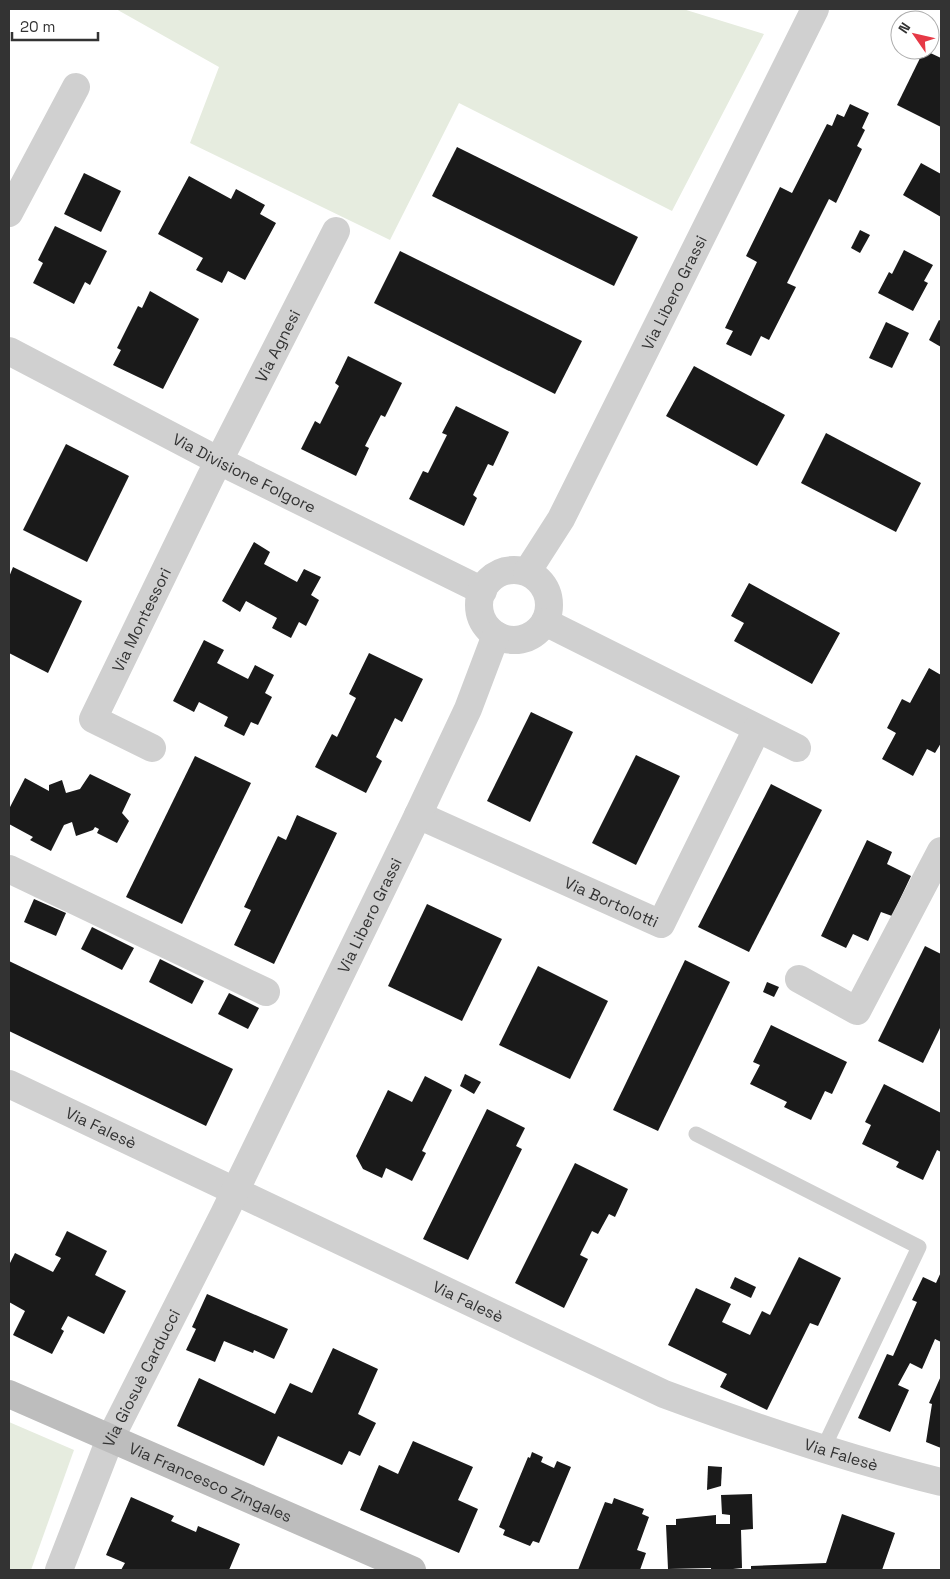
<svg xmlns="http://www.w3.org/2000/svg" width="950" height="1579" viewBox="0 0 950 1579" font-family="'Space Grotesk',sans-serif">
<rect width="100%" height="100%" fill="#fff"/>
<g fill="#e6ecdf">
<polygon points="116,9 683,9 764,34 672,211 459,103 390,240 190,143 219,67"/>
<polygon points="9,1422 74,1450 31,1570 9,1570"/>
</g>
<g fill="#1a1a1a">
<polygon points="924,50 941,58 941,127 897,105"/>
<polygon points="850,104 869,113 862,128 865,130 857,146 862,149 836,203 829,199 787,283 796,287 769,340 761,336 751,356 726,344 733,331 725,328 757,262 746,256 780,187 792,193 827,124 832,126 837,114 844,117"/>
<polygon points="457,147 638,237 614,286 432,196"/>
<polygon points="921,163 941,174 941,217 903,195"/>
<polygon points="84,173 121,191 101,232 64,214"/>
<polygon points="189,176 231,199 236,189 265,205 260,214 276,223 245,280 228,271 222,283 196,270 203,258 158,234"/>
<polygon points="55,226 107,251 90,285 85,282 74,304 33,283 43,263 38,260"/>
<polygon points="860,230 870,235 860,253 851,248"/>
<polygon points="904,250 933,265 924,281 928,283 913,311 878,293 889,272 892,274"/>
<polygon points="400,251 582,341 555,394 374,303"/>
<polygon points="150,291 199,319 163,389 113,365 121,350 117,348 138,306 142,308"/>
<polygon points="939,320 941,321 941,347 929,340"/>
<polygon points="886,322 909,333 892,368 869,358"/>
<polygon points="348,356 402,383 385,417 381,415 365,446 369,448 356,476 301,449 315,421 320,424 339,386 335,383"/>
<polygon points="694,366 785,415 757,466 666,416"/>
<polygon points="456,406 509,432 493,466 488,464 473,495 477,498 464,526 409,499 423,471 428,473 447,435 442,433"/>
<polygon points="826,433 921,483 896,532 801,483"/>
<polygon points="66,444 129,476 87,562 23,530"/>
<polygon points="254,542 270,552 264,564 297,582 304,569 321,577 311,595 319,600 306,626 299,622 291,638 272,628 277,618 246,601 240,612 222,601"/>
<polygon points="13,567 82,601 48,673 9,653 9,577"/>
<polygon points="749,583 840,633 812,684 734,641 744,623 731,616"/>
<polygon points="204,640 224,650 217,663 248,679 255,665 274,675 265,693 272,697 258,725 251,722 244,736 224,726 228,717 199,702 194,712 173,701"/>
<polygon points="369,653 423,679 402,722 395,718 376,757 382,761 366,793 315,767 332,734 337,737 356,698 349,694"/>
<polygon points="929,668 941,675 941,743 935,753 927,749 913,776 882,759 896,733 887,728 902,699 910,703"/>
<polygon points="531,712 573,732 530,822 487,801"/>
<polygon points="636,755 680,776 636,865 592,843"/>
<polygon points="195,756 251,783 182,924 126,897"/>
<polygon points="90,774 131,794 122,813 129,821 117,843 97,833 99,829 95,827 93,830 76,836 72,822 64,825 51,851 30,840 33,837 9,824 9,809 25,778 49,791 49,785 62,780 66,793 80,789"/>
<polygon points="771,784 822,810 749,952 698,927"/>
<polygon points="297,815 337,833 274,964 234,945 251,910 244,907 278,836 286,840"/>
<polygon points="867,840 892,852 887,864 911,876 892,916 881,912 868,941 853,934 846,948 821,936"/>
<polygon points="34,899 66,913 56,936 24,922"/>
<polygon points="427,904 502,939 462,1021 388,986"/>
<polygon points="92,927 134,948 122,970 81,949"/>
<polygon points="925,946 941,954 941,1026 923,1063 878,1041"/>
<polygon points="160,959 204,981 192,1004 149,982"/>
<polygon points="685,960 730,982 658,1131 613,1110"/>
<polygon points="9,961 233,1069 206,1126 9,1031"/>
<polygon points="538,966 608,1001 570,1079 499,1045"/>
<polygon points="767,982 779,987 774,997 763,992"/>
<polygon points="229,993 259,1008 248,1029 218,1014"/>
<polygon points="771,1025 847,1062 832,1094 825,1091 811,1120 784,1107 787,1102 750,1084 760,1065 753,1062"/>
<polygon points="465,1074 481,1082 474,1094 460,1086"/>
<polygon points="425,1076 452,1090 422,1151 426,1153 412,1181 386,1168 382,1178 363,1169 356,1156 388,1090 412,1102"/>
<polygon points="884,1084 941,1113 941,1152 937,1150 923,1180 896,1167 899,1162 862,1144 871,1125 865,1122"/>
<polygon points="487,1109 525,1128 516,1146 522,1149 468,1260 423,1239"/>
<polygon points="575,1163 628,1189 615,1217 609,1214 598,1234 592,1231 580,1255 588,1259 564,1308 515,1283"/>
<polygon points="67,1231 107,1251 95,1275 126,1291 104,1334 68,1316 61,1329 64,1331 52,1354 13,1335 25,1311 9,1302 9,1265 15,1253 53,1272 61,1258 55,1255"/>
<polygon points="799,1257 841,1278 818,1326 810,1323 767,1410 720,1387 727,1374 668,1345 696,1288 731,1304 722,1322 750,1335 762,1311 770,1315"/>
<polygon points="941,1272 941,1342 935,1339 922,1369 910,1363 898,1385 909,1390 890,1432 858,1418 887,1354 893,1356 917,1302 912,1300 923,1277 936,1283"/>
<polygon points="735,1277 756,1287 751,1298 730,1288"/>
<polygon points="207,1294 288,1329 274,1359 254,1350 253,1353 224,1341 215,1362 186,1350 196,1329 192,1327"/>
<polygon points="333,1348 378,1369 358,1414 376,1423 360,1456 349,1451 342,1465 278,1436 264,1466 177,1426 199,1378 275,1414 290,1383 312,1393"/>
<polygon points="941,1376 941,1448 926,1442 932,1404 929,1403"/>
<polygon points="413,1441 473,1467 458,1500 478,1509 459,1553 360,1510 379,1465 398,1474"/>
<polygon points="532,1452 543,1457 541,1462 554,1468 557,1461 571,1467 539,1543 533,1541 530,1546 503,1535 505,1530 499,1527 528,1457 530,1458"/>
<polygon points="708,1466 722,1467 721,1486 707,1490"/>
<polygon points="752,1494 753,1529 741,1530 742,1568 724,1570 711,1570 711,1568 668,1569 666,1525 676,1525 676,1519 716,1515 716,1524 730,1524 730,1515 722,1514 721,1495"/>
<polygon points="131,1497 174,1516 171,1521 196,1532 198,1526 240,1544 229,1570 121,1570 125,1563 106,1555"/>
<polygon points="614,1498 644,1509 642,1514 649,1517 637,1550 646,1553 640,1570 578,1570 605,1502 612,1504"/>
<polygon points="842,1514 895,1533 882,1570 751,1570 751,1566 826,1563"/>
</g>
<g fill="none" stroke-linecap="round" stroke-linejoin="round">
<polyline stroke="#d0d0d0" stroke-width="15" points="696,1134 919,1247 823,1449"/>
<g stroke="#d0d0d0" stroke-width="28">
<polyline points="9,213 76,87"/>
<path id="s1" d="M9,351l210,110 264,130"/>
<circle cx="514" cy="605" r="35"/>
<path id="s2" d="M527,572l34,-53 254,-510"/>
<polyline points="545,622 797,748"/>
<path id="s3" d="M152,748l-59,-29 117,-241 126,-247"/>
<path id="s4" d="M418,815l243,109 96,-195"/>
<polyline points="9,869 266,992"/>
<polyline points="799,979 857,1011 941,851"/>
<path id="s5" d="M9,1084l655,310c92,34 183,65 277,88"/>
<path id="s6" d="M59,1570l51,-131 114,-225 194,-399 50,-106 28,-74"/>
</g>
<path stroke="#bdbdbd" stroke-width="28" id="s7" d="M9,1394l403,176"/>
</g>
<g text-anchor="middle" stroke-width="5" stroke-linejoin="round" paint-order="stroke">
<g font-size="16" fill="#333" stroke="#fff">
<text dy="6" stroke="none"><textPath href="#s2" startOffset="316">Via Libero Grassi</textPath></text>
<text dy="6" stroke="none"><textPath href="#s3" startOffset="482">Via Agnesi</textPath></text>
<text dy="6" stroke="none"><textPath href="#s1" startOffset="265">Via Divisione Folgore</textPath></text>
<text dy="6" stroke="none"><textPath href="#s3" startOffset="176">Via Montessori</textPath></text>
<text dy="6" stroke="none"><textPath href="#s4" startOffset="212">Via Bortolotti</textPath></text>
<text dy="6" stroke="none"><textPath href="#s6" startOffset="725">Via Libero Grassi</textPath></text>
<text dy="6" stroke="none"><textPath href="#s5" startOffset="102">Via Falesè</textPath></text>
<text dy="6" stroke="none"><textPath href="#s5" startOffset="508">Via Falesè</textPath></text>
<text dy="6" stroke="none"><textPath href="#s6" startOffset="209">Via Giosuè Carducci</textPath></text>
<text dy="6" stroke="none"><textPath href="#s5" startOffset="912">Via Falesè</textPath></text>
<text dy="6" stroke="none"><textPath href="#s7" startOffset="220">Via Francesco Zingales</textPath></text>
</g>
</g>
<rect width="950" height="1579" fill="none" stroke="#333333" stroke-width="20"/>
<g transform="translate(915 35) rotate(304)"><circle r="24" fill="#ffffff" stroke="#adadad"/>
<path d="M0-4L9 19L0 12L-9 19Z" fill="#e63946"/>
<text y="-8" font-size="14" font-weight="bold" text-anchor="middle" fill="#333333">N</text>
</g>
<path d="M12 32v8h86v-8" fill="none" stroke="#333333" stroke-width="2.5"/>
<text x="20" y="32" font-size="15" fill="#333333" stroke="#ffffff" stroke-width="4" paint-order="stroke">20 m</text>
</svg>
